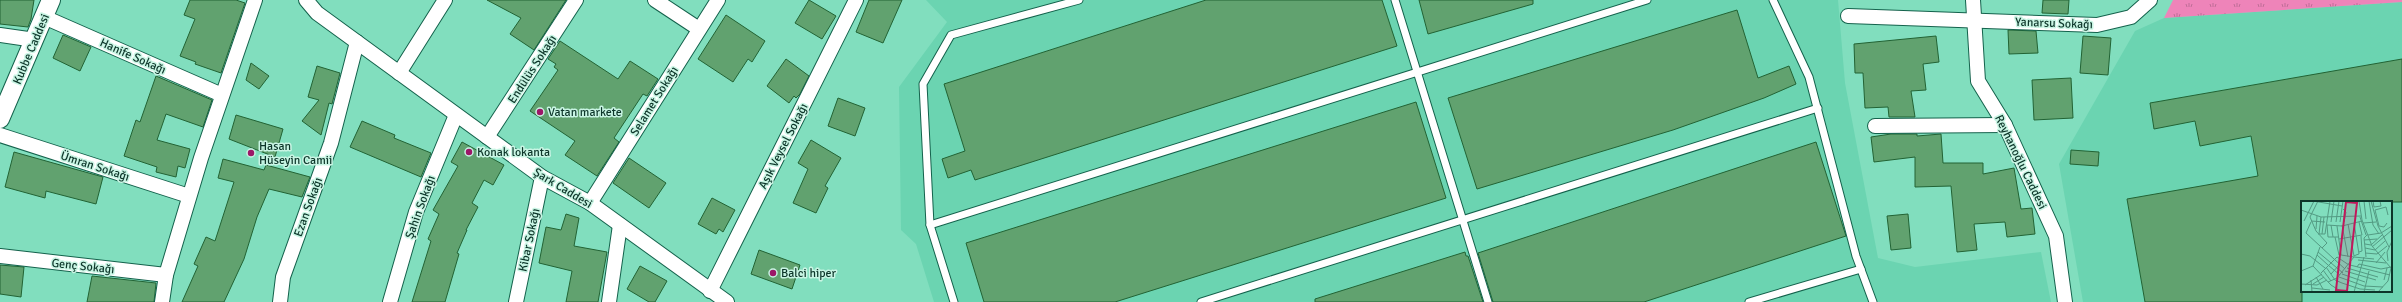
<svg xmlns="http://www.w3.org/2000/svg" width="2402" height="302" viewBox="0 0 2402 302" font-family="Signika,sans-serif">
<defs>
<pattern id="park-tufts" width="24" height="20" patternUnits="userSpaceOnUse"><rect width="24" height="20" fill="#ee84b9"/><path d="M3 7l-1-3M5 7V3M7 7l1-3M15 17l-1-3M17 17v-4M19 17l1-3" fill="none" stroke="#bf6d97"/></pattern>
</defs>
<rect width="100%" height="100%" fill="#81debe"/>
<g fill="#6bd4b1" fill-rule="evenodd">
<polygon points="926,0 1838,0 1845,83 1878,258 1915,267 2041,252 2051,302 934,302 916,244 901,230 899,87 947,22"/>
<path d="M2402,2v300h-319l-24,-138 76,-133 29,-13zM2302,202h89v89h-89z"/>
</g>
<polygon fill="url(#park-tufts)" points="2173,0 2402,0 2402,2 2164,18"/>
<g fill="#61a26f" stroke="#226334">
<polygon points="0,0 34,0 31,19 28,27 0,24"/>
<polygon points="190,0 236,0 245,3 221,73 195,64 196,62 180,56 195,19 184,15"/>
<polygon points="487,0 566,0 534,50 510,34 521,18"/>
<polygon points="809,0 836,16 822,39 795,23"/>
<polygon points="869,0 902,0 883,43 856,32"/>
<polygon points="1206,0 1382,0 1397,46 975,180 971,170 948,178 942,159 965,151 944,84"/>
<polygon points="1419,0 1533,0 1533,4 1428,34"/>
<polygon points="2043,0 2069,0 2068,14 2042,13"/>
<polygon points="1737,10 1758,78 1789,66 1796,84 1764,98 1673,130 1477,189 1448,98"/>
<polygon points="726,15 765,41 752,62 748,59 733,82 698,59"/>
<polygon points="2008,30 2036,31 2038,53 2009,54"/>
<polygon points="63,35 91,47 80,71 53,58"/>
<polygon points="1936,36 1939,62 1923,64 1926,90 1911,91 1915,117 1889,117 1888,107 1865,108 1863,73 1855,73 1854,44"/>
<polygon points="2083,36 2111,38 2108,75 2080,73"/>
<polygon points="560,41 618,79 630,61 658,79 647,96 643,94 614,138 619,142 597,176 565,155 575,141 530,111 558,70 554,67 556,64 548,59"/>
<polygon points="786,59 809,76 800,94 796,98 794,96 789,103 767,86"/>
<polygon points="2402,59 2402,202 2302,202 2302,302 2145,302 2127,199 2258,176 2251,136 2200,146 2195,121 2154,129 2150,103"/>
<polygon points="251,63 269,76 259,89 246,80"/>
<polygon points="317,66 340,73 332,104 329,103 321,135 302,121 319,100 308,97"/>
<polygon points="156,76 212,100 203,127 166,114 157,140 190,149 185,168 178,166 176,177 156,172 157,167 124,156 136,120 140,122"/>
<polygon points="2071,78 2073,118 2034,120 2032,80"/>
<polygon points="838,98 865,108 855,136 828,126"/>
<polygon points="1416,102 1446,198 1115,302 984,302 966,243"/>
<polygon points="236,115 283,129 275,157 229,139"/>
<polygon points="362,121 395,135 394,138 431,153 421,177 350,147"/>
<polygon points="1891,134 1917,134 1917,136 1941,134 1943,163 1983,163 1983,174 2014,168 2021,209 2032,208 2035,234 2007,237 2005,222 1974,224 1977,250 1957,252 1951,186 1915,187 1915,157 1874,162 1871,137"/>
<polygon points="811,140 841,158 825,186 828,188 816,213 793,203 808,169 798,163"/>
<polygon points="462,142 504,165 493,185 484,180 472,203 478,207 466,230 467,230 457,253 459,254 445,302 412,302 431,241 428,239 439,214 433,210 458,166 451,162"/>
<polygon points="1816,142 1846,236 1644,302 1493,302 1478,253"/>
<polygon points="2071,150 2099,152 2098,166 2070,164"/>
<polygon points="14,152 103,177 96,204 46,191 45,198 5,187"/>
<polygon points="629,158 666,183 649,208 613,183"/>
<polygon points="223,159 264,170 266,165 310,177 302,197 269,189 257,217 244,259 224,302 182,302 198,266 194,264 206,237 215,241 234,182 218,178"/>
<polygon points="712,198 735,210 723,232 719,229 716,234 698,224"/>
<polygon points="566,214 579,218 574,246 607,252 598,302 566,302 572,271 539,263 546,227 561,230"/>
<polygon points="1908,214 1911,248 1891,250 1887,216"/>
<polygon points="759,250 800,265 792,289 751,274"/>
<polygon points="1465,252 1466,256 1468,256 1483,302 1315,302 1315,299"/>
<polygon points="0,265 24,267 21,297 0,294"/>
<polygon points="640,266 667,281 655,302 649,302 627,289"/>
<polygon points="92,276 156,283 154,302 87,302"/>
</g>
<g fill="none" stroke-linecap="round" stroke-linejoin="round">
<defs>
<g id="service">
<polyline points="1395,0 1488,302"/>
<polyline points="1773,0 1809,77 1856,256 1873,302"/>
<polyline points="930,225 1647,0"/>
<polyline points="954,302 930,225 923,84 951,35 1079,0"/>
<polyline points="1201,302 1818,108"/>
<polyline points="1749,302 1861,269"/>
</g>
<g id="minor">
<polyline points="306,0 317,13 542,177 590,203 727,302"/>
<polyline points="655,0 699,29"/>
<polyline points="1973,0 1978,81 2005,125 2056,236 2065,302"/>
<polyline points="1848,16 2097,25 2131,17 2150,0"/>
<polyline points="44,17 222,95"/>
<polyline points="0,35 35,40"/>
<polyline points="399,73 445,0"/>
<polyline points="1875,126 2005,125"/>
<polyline points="0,135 189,196"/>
<polyline points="487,137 576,0"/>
<polyline points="590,203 718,0"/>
<polyline points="0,256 166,275"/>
<polyline points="710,291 856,0"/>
<polyline points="162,302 166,275 201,158 255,0"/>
<polyline points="280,302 283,277 331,143 357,42"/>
<polyline points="390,302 416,212 456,115"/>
<polyline points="516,302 542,177"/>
<polyline points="609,302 620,225"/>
</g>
<polyline id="tertiary" points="0,119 51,0"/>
</defs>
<use href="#service" stroke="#14624c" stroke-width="9"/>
<use href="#minor" stroke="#14624c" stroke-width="16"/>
<use href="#tertiary" stroke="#14624c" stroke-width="20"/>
<use href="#service" stroke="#fff" stroke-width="7"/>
<use href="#minor" stroke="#fff" stroke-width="14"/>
<use href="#tertiary" stroke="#fff" stroke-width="18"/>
</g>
<g fill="#9c1768" stroke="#c9f5e4" stroke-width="1.5">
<circle cx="540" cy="112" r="4"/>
<circle cx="469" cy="152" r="4"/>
<circle cx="251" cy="153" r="4"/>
<circle cx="773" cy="273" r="4"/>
</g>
<g text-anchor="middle" stroke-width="3" stroke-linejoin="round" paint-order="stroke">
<g font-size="12" fill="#0d362a" stroke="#c9f5e4">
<text transform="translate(2054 23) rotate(2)" y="4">Yanarsu Sokağı</text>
<text transform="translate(31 49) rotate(-67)" y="4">Kubbe Caddesi</text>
<text transform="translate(133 56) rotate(24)" y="4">Hanife Sokağı</text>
<text transform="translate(532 69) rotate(-57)" y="4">Endülüs Sokağı</text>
<text transform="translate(654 101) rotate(-58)" y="4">Selamet Sokağı</text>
<text transform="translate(783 146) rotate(-63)" y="4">Aşık Veysel Sokağı</text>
<text transform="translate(2021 162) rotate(64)" y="4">Reyhanoğlu Caddesi</text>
<text transform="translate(95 166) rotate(18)" y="4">Ümran Sokağı</text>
<text transform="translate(563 188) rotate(31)" y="4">Şark Caddesi</text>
<text transform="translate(308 207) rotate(-70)" y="4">Ezan Sokağı</text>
<text transform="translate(420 207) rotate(-70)" y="4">Şahin Sokağı</text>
<text transform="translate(529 240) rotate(-78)" y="4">Kibar Sokağı</text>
<text transform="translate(83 266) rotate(6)" y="4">Genç Sokağı</text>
</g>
<g font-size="12" fill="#0d362a" stroke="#c9f5e4" text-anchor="start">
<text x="548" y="116">Vatan markete</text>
<text x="259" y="150">Hasan<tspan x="259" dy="14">Hüseyin Camii</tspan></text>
<text x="477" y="156">Konak lokanta</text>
<text x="781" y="277">Balci hiper</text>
</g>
</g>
<g transform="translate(2301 201)">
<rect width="91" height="91" fill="#81debe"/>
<path fill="none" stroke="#539b83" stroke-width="1" d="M12,0l29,5M17,0l-8,16 6,14 11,12 -5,5M58,0l3,19 10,26 19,22 -3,13 -10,11M63,0l2,18M68,0l4,24 6,9M70,0l7,25 11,21M72,0l1,6 7,-1 -1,-5M42,8l3,3 -2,10M0,9l20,7 40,-1M59,16l6,18M3,20l10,-20M10,20l14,1M30,21l3,-21M35,21l3,-21M39,21l3,-21M62,22l13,-1M86,22l-3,4 -5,-1 -4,-16 11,-3 2,8M47,23l6,32 2,-1 3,-1 -5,-31M30,24l2,12M41,24l6,32M36,25l4,29 13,2M15,28l1,-13M5,32l28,26M5,32l5,-11M17,33h7l5,-33M18,33l2,-17M21,33l2,-17M67,34l13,-2 11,-7M34,36l4,18M37,36h-10l-1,-12 15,1 20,-5M38,38l23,-4 -3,-13M63,39l13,-1M64,43l6,1 11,-10M71,46l20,-17M64,47l10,2 10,-9M17,51l25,21M58,51l3,-1 -1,-15M64,52l12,1 10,-8M0,53l9,2 15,12M16,54l11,10M65,56l-2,-19 3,-3M33,58l11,10M57,59l28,3M87,60l-1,-9 5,-11M75,62l9,-11M27,64l12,10M49,64l40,10M12,65l7,-19M25,66l9,13 7,3 18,6 15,1M56,66l2,-3 22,5 10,-2M46,67l31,9M22,69l8,11M0,70l12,-5 18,19 11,7M44,70l31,9M20,72l16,-16 12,8M30,73l9,-10M41,73l23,8M15,76l7,12M38,76l25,9 19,1M10,79l1,12M83,79l3,-12M27,81l9,-4 17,-21 20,2M0,83l16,1 10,-5M12,83l11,-7M4,84l17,-11M11,87l18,2M53,91l10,-35M63,91l5,-21"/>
<path fill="#c2185b" fill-opacity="0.15" stroke="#c2185b" stroke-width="2" d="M45,1l11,1 -10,88 -11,-1z"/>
<rect width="91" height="91" fill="none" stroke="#0d362a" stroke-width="2"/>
</g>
</svg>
